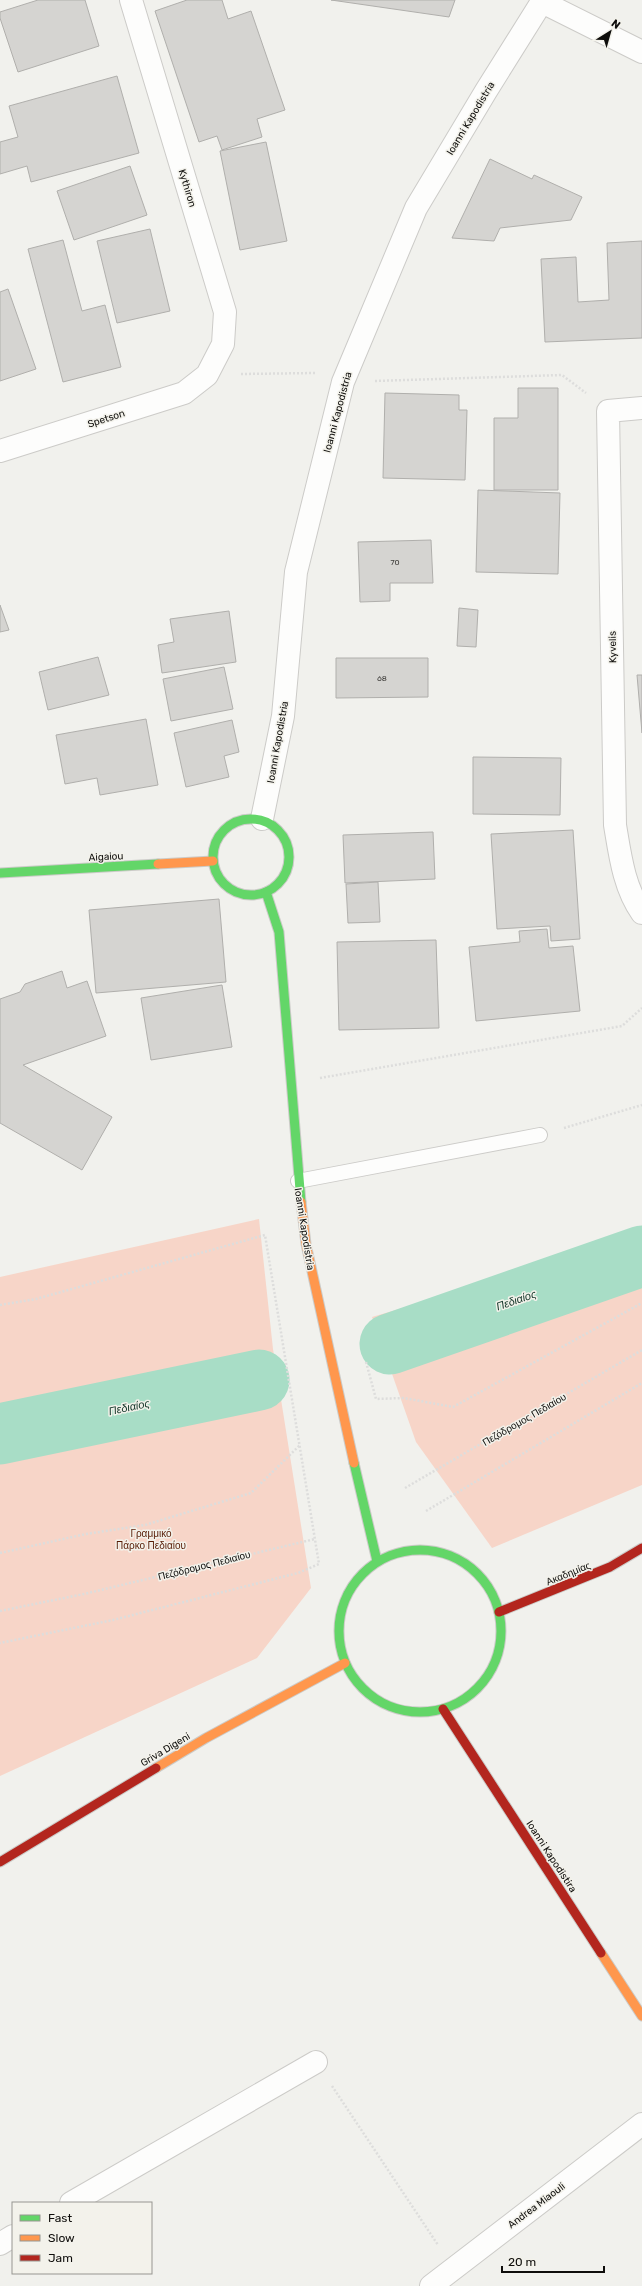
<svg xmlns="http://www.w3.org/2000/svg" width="642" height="2286" viewBox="0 0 642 2286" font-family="Rubik,sans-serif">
<rect width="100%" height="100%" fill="#f1f1ed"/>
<g fill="#f7d5c8">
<polygon points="259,1219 273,1349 311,1588 257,1658 0,1776 0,1277"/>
<polygon points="642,1238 642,1485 492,1548 416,1442 372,1317"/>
</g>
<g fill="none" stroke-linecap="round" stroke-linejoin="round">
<g stroke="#a8ddc6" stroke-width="61">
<polyline points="390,1344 642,1256"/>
<polyline points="0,1434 259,1380"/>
</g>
</g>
<g fill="#d5d4d1" stroke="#b0afac">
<polygon points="38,0 85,0 99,46 18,72 0,18 0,12"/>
<polygon points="187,0 222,0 228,19 251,11 285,110 257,119 262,137 222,150 217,136 199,142 155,11"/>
<polygon points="331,0 455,0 449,17"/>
<polygon points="117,76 139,153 31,182 27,166 0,174 0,142 18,137 9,106"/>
<polygon points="266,142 287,241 240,250 220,151"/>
<polygon points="490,159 532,179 534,175 582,197 571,220 500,228 494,241 452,238"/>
<polygon points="130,166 147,215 74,240 57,191"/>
<polygon points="150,229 170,311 117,323 97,241"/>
<polygon points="63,240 82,311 105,305 121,367 63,382 28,249"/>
<polygon points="642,241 642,338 545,342 541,259 576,257 578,302 609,300 607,243"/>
<polygon points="8,289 36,369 0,381 0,292"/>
<polygon points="518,388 558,388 558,490 494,490 494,418 518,418"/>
<polygon points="385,393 459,395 459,410 467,410 465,480 383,478"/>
<polygon points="478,490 560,493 558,574 476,572"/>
<polygon points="431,540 433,583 390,583 390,601 360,602 358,542"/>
<polygon points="0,605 9,630 0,632"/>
<polygon points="459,608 478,610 476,647 457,646"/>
<polygon points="229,611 236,662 162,673 158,645 174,642 170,619"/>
<polygon points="98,657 109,695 48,710 39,672"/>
<polygon points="336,658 428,658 428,697 336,698"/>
<polygon points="224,667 233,709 171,721 163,679"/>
<polygon points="637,675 642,675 642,733"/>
<polygon points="146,719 158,785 100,795 97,778 65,784 56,735"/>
<polygon points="232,720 239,752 224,756 229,777 186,787 174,733"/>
<polygon points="473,757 561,758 560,815 473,814"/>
<polygon points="573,830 580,939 551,941 550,926 497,929 491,834"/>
<polygon points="433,832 435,879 345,883 343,835"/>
<polygon points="378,882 380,922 348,923 346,884"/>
<polygon points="219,899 226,982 96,993 89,910"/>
<polygon points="547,929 549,948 573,946 580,1011 476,1021 469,947 520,942 519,931"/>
<polygon points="436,940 439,1028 339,1030 337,942"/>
<polygon points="62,971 67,988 87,981 106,1036 23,1065 112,1117 82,1170 0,1123 0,999 20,992 25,984"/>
<polygon points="222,985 232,1047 151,1060 141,998"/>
</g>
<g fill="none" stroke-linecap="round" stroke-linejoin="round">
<defs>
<polyline id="lane" points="298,1181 540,1135"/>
<g id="street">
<polyline points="542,2 642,52"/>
<path d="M642,408l-34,3 7,414c5,30 9,63 27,88"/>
<polyline points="0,451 184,393 207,375 223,344 225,312 131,0"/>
<polyline points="262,819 283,716 296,572 343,382 416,208 486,91 543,0"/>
<polyline points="71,2203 316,2062"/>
<polyline points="0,2244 13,2236"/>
<polyline points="431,2286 642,2124"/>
</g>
<g id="fast">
<circle cx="251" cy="857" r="38"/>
<polyline points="0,873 158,864"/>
<polyline points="266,892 279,932 301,1202"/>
<polyline points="354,1463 377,1561"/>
<circle cx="420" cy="1631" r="81"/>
</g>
<g id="slow">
<polyline points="158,864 213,861"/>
<polyline points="301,1202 306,1244 354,1463"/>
<polyline points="156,1768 206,1738 345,1663"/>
<polyline points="601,1953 642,2016"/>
</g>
<g id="jam">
<polyline points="499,1612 610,1567 642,1548"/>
<polyline points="443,1709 601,1953"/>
<polyline points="0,1862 156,1768"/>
</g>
</defs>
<use href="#lane" stroke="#cccbc8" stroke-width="16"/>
<use href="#street" stroke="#cccbc8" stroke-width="24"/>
<use href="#fast" stroke="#cccbc8" stroke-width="11"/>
<use href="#slow" stroke="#cccbc8" stroke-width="11"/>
<use href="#jam" stroke="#cccbc8" stroke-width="11"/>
<g stroke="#dddddc" stroke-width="2.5" stroke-dasharray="2 2" stroke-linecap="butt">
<polyline points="241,374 316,373"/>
<polyline points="375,381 562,375 586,393"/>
<polyline points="320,1078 622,1026 642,1008"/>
<polyline points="564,1128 642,1105"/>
<polyline points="0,1305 36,1299 265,1235 319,1564 298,1573 113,1620 0,1643"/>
<polyline points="366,1362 376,1399 404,1398 453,1407 642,1303"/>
<polyline points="405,1488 642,1350"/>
<polyline points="426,1511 642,1383"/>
<polyline points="0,1553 86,1534 145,1525 251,1493 300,1445"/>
<polyline points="0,1611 84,1594 315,1539"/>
<polyline points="332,2086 438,2245"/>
</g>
<use href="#lane" stroke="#fdfdfc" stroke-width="14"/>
<use href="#street" stroke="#fdfdfc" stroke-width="22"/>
<use href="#fast" stroke="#63d668" stroke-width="9"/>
<use href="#slow" stroke="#ff974d" stroke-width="9"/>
<use href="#jam" stroke="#b3261e" stroke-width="9"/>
</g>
<g text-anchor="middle" stroke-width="3" stroke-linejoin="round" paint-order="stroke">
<g font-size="8" fill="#403f3c">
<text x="395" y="565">70</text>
<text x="382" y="681">68</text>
</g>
<g font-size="10" fill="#0e0d0b" stroke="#f3f2eb">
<text transform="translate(470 118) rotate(-59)" y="4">Ioanni Kapodistria</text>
<text transform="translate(188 188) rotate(73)" y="4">Kythiron</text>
<text transform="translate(337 412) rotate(-75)" y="4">Ioanni Kapodistria</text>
<text transform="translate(106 418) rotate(-18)" y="4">Spetson</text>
<text transform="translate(612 647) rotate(-91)" y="4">Kyvelis</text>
<text transform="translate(277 742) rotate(-80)" y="4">Ioanni Kapodistria</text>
<text transform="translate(106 856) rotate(-3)" y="4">Aigaiou</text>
<text transform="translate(305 1229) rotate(81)" y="4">Ioanni Kapodistria</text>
<text transform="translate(524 1419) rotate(-30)" y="4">Πεζόδρομος Πεδιαίου</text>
<text transform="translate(204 1565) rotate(-14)" y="4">Πεζόδρομος Πεδιαίου</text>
<text transform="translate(568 1573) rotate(-22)" y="4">Ακαδημίας</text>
<text transform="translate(165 1749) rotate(-31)" y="4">Griva Digeni</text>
<text transform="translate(552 1856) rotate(57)" y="4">Ioanni Kapodistira</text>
<text transform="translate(536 2205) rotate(-37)" y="4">Andrea Miaouli</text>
</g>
<g font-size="10" fill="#571b04" stroke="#f3f2eb">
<text x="151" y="1537">Γραμμικό<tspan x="151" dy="12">Πάρκο Πεδιαίου</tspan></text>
</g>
<g font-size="11" font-style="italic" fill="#113427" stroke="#f3f2eb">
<text transform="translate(516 1300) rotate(-19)" y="4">Πεδιαίος</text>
<text transform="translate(129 1407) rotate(-12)" y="4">Πεδιαίος</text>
</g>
</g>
<rect x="12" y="2202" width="140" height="72" fill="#f3f2eb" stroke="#979691"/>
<rect x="20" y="2215" width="20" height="6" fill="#63d668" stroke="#979691"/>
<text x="48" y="2222" font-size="12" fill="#0e0d0b">Fast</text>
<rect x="20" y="2235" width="20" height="6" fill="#ff974d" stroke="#979691"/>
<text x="48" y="2242" font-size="12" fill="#0e0d0b">Slow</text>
<rect x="20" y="2255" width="20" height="6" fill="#b3261e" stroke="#979691"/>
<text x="48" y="2262" font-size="12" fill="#0e0d0b">Jam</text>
<g transform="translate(610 32) rotate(37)" stroke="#f3f2eb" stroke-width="3" paint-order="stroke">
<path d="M0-3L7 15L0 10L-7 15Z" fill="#0e0d0b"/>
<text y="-6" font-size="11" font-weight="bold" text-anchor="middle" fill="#0e0d0b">N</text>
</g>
<path d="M502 2266v6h102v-6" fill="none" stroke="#0e0d0b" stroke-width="2"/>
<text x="508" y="2266" font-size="12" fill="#0e0d0b" stroke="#f3f2eb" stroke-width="3" paint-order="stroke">20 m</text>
</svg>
